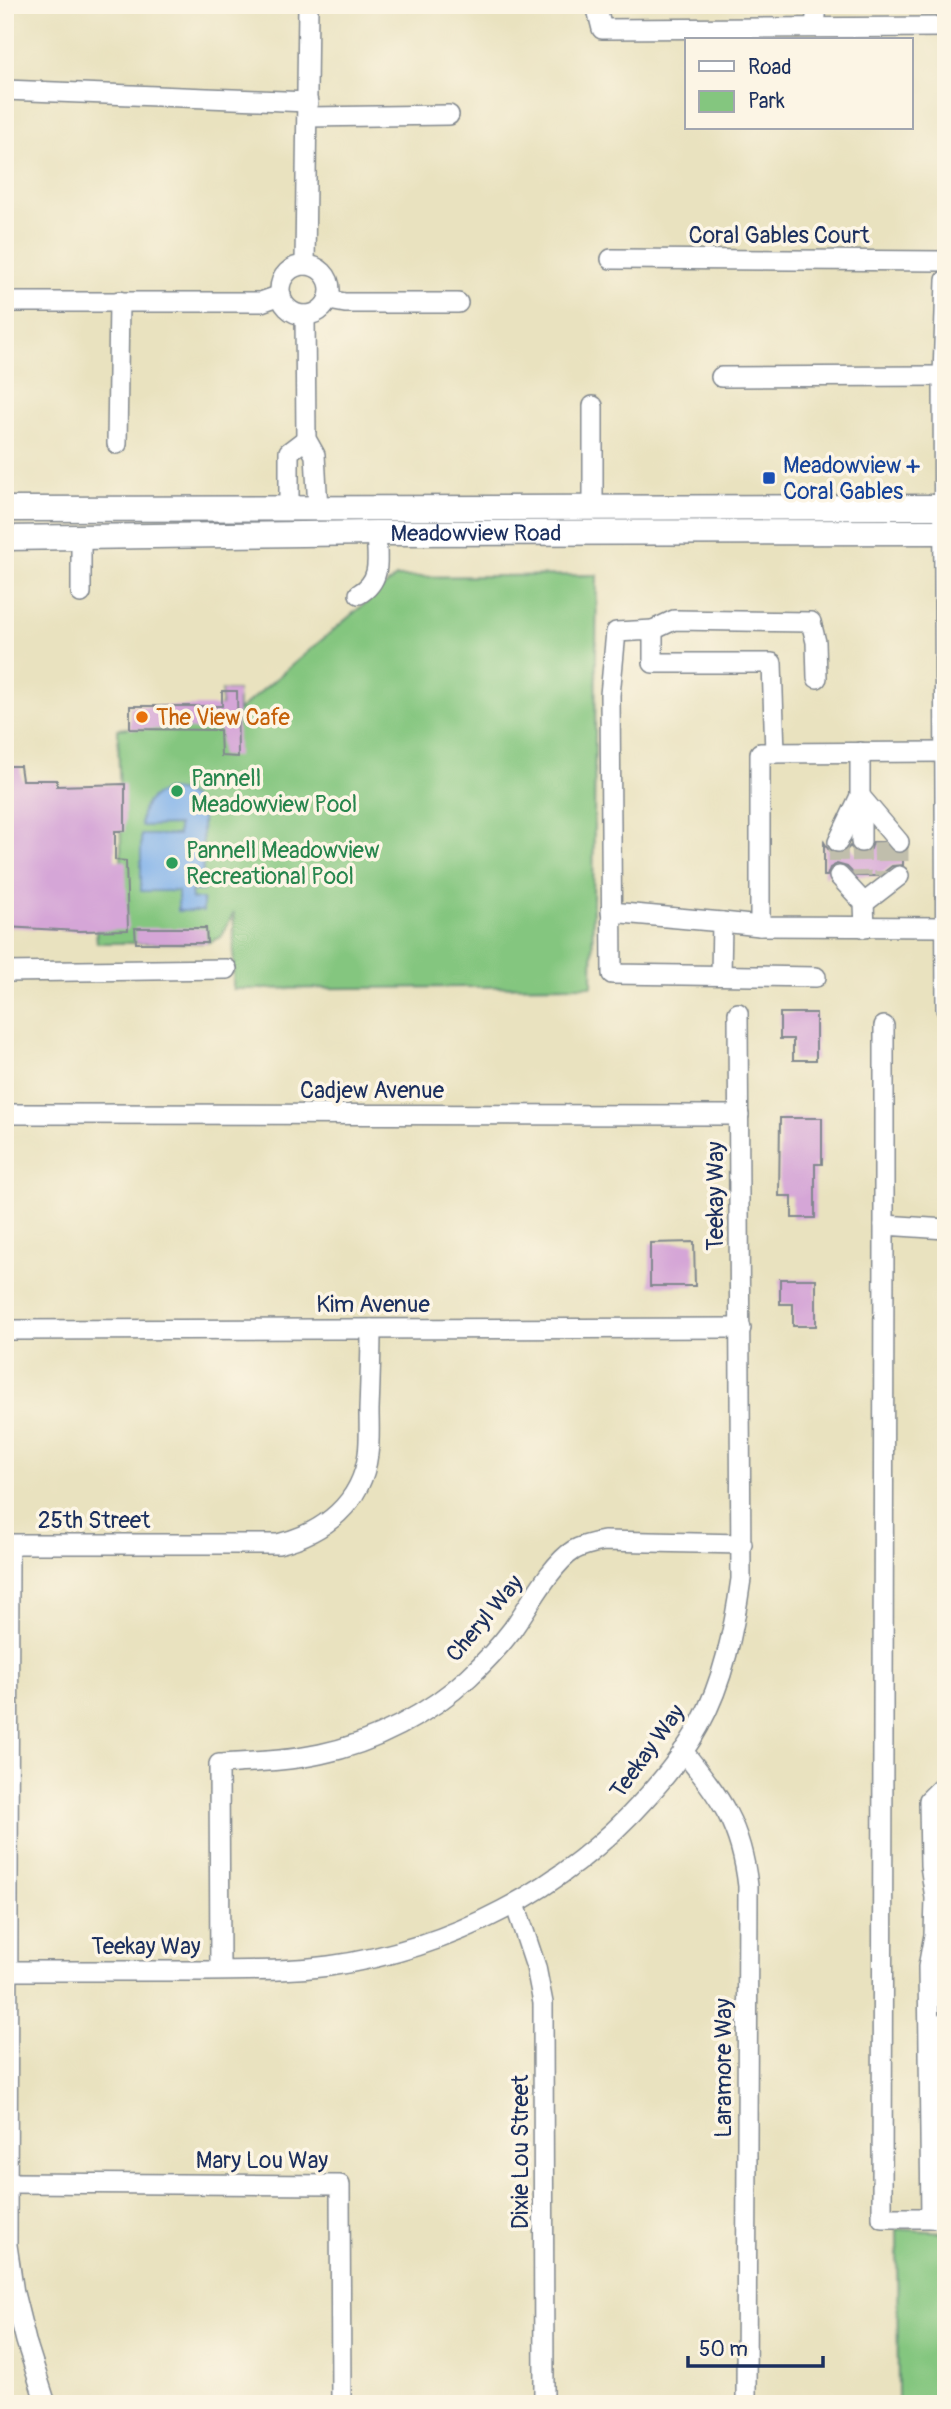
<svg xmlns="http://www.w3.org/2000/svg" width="951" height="2409" viewBox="0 0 951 2409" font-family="Pangolin,sans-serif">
<rect width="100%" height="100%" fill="#fcf5e5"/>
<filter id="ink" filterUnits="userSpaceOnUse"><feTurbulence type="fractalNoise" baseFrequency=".0143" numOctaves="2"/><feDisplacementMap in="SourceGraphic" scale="14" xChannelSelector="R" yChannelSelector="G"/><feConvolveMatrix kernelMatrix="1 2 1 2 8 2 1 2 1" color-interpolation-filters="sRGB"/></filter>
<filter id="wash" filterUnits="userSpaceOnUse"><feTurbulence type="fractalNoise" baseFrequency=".00686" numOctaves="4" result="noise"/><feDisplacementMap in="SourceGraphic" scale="28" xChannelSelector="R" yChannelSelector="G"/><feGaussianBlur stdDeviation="1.57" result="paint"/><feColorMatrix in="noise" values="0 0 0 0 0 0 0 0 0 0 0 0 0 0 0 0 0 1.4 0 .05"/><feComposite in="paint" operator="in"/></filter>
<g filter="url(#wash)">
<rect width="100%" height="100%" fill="#e9e2bf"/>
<g fill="#84c67f" stroke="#507a6e" stroke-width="2">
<polygon points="597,575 592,986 233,989 234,912 221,937 207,943 97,943 96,930 123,927 118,729 130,728 221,706 222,691 237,691 238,711 396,577"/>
<polygon points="897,2229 946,2232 946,2404 898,2404"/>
</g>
<path fill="#7fb1eb" stroke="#4d70a4" stroke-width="2" d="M167,790c18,0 30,7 35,24l1,77h-12l1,8h11v12h-25v-20h-37v-56h37v-10l-37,1c-1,-18 8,-31 26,-36z"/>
<g id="blocks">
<g fill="#d5a6d7">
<polygon points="222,691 237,691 238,757 221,756 220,730 130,729 130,706 222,706"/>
<polygon points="5,766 20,766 22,780 57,780 57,786 125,784 125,831 115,831 115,860 126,861 128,930 79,931 5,927"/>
<polygon points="824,842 828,849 838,854 845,852 850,846 856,853 866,853 871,849 873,842 883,842 894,853 903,853 903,865 892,866 879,876 856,876 847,867 837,864 830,868 827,876 824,876"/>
<polygon points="135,928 206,928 207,943 136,943"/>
<polygon points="780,1013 816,1013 816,1060 793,1060 793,1039 780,1039"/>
<polygon points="780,1118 822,1118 822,1164 815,1164 815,1218 792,1218 792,1196 779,1196"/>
<polygon points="694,1242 695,1286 650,1286 650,1243"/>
<polygon points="780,1279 816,1279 816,1326 793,1326 793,1304 780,1304"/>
</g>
</g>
</g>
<g filter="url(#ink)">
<use href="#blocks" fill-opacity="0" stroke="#82888e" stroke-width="2"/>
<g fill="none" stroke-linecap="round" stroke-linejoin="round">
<g stroke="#c0beac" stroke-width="19" stroke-dasharray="19 10" stroke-linecap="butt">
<polyline points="838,842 839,876"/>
<polyline points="861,842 862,876"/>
<polyline points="883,842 884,876"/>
<polyline points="899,842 899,876"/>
</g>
<defs>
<g id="minor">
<polyline points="596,5 602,29 946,27"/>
<polyline points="815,27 817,5"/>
<polyline points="5,90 308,102"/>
<polyline points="308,117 449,115"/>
<polyline points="611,259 946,261"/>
<circle cx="305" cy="290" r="25"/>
<polyline points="305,265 308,5"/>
<polyline points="946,280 943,376 946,1009"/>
<polyline points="329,300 345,303 458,303"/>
<polyline points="5,302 261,302 281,295"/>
<polyline points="305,315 306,439 315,455 318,509"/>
<polyline points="721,377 943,376"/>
<polyline points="593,406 593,508"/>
<polyline points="117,444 119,301"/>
<polyline points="289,509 289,452 306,439"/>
<polyline points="81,536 81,593"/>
<path d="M359,594c24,-14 18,-36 17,-61"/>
<polyline points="653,630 674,620 811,622 816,642 817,678"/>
<polyline points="775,753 772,663 653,663 653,630 616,632 610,695 612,974 816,977"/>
<polyline points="860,796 899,842"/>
<polyline points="861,801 861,842"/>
<polyline points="838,842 860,796 860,752"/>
<polyline points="839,876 864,903 865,928"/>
<polyline points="864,903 899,876"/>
<polyline points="611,912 722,922 721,975"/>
<polyline points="722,922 760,926 946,927"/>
<polyline points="760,926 760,753 945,752"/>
<polyline points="5,972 227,969"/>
<polyline points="884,1026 884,1225"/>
<polyline points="5,1114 739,1115"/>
<polyline points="946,1229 884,1225 882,2218 946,2218"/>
<polyline points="5,1330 741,1328"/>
<path d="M683,1751c38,48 58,73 65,135l-2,518"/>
<polyline points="515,1904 536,1967 543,2003 544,2404"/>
<path d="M220,1970l-1,-206c34,-2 68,-3 101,-10 54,-11 109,-40 149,-77 16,-15 30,-30 43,-47 16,-22 39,-66 62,-80 9,-5 19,-7 30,-9l138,3"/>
<path d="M5,1971c62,0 124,0 186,0 46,-1 92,1 138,-5 122,-17 235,-76 317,-168 20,-22 39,-46 53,-72 25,-45 35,-97 42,-147l-3,-566"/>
<path d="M946,2021c-5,27 -6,53 0,80"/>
<polyline points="7,2183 340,2185 341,2404"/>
<polyline points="931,2218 928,1967 934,1935 935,1898 930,1865 929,1800 946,1783"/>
<path d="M46,2404l-20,-63 -12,-48 -7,-48 2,-701h269c46,-11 84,-41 90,-90 2,-14 1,-29 1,-44 1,-27 2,-54 2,-81"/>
</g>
<g id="major">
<polyline points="5,509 946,507"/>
<path id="s1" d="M5,538l371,-5 570,-1"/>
</g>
</defs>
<use href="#minor" stroke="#82888e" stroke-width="22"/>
<use href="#major" stroke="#82888e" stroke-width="27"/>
<use href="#minor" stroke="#fff" stroke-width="19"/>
<use href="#major" stroke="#fff" stroke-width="24"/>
</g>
</g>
<rect fill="#1a4fb4" stroke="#fcf5e5" stroke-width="2.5" x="762" y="471" width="14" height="14" rx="3.5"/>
<circle fill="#e8710a" stroke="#fcf5e5" stroke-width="2.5" cx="142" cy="717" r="7"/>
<g fill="#2e9e5b" stroke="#fcf5e5" stroke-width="2.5">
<circle cx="177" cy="791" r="7"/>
<circle cx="172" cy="863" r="7"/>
</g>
<g text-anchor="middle" stroke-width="7" stroke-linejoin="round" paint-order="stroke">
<g font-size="23" fill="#1b2f5e" stroke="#fcf5e5">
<text x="779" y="243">Coral Gables Court</text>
<text dy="8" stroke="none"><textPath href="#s1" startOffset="471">Meadowview Road</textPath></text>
<text x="372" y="1098">Cadjew Avenue</text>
<text transform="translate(715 1196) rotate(-90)" y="8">Teekay Way</text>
<text x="373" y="1312">Kim Avenue</text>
<text x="94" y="1528">25th Street</text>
<text transform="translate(484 1618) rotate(-50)" y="8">Cheryl Way</text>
<text transform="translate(647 1751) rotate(-54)" y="8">Teekay Way</text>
<text x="146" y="1954">Teekay Way</text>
<text transform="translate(723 2068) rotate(-90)" y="8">Laramore Way</text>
<text transform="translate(520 2152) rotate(-90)" y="8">Dixie Lou Street</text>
<text x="262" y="2168">Mary Lou Way</text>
</g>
<g font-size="23" fill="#164399" stroke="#fcf5e5" text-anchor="start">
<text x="783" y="473">Meadowview +<tspan x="783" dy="26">Coral Gables</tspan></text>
</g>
<g font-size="23" fill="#c56008" stroke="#fcf5e5" text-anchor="start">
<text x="156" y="725">The View Cafe</text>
</g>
<g font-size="23" fill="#27864d" stroke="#fcf5e5" text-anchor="start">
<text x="191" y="786">Pannell<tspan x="191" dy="26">Meadowview Pool</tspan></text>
<text x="186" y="858">Pannell Meadowview<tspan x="186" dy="26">Recreational Pool</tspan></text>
</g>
</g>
<rect width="951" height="2409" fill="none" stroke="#fcf5e5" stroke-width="28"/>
<rect x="685" y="38" width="228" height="91" fill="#fcf5e5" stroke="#a2a6af" stroke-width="2"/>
<rect x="699" y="61" width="35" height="10" fill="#ffffff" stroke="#a2a6af" stroke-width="2"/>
<text x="748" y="74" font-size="21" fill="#1b2f5e">Road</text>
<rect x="699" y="91" width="35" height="21" fill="#84c67f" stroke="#a2a6af" stroke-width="2"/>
<text x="748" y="108" font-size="21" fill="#1b2f5e">Park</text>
<path d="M688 2356v10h135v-10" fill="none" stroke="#1b2f5e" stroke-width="3.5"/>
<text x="699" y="2356" font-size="21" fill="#1b2f5e" stroke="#fcf5e5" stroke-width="5" paint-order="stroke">50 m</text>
</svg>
